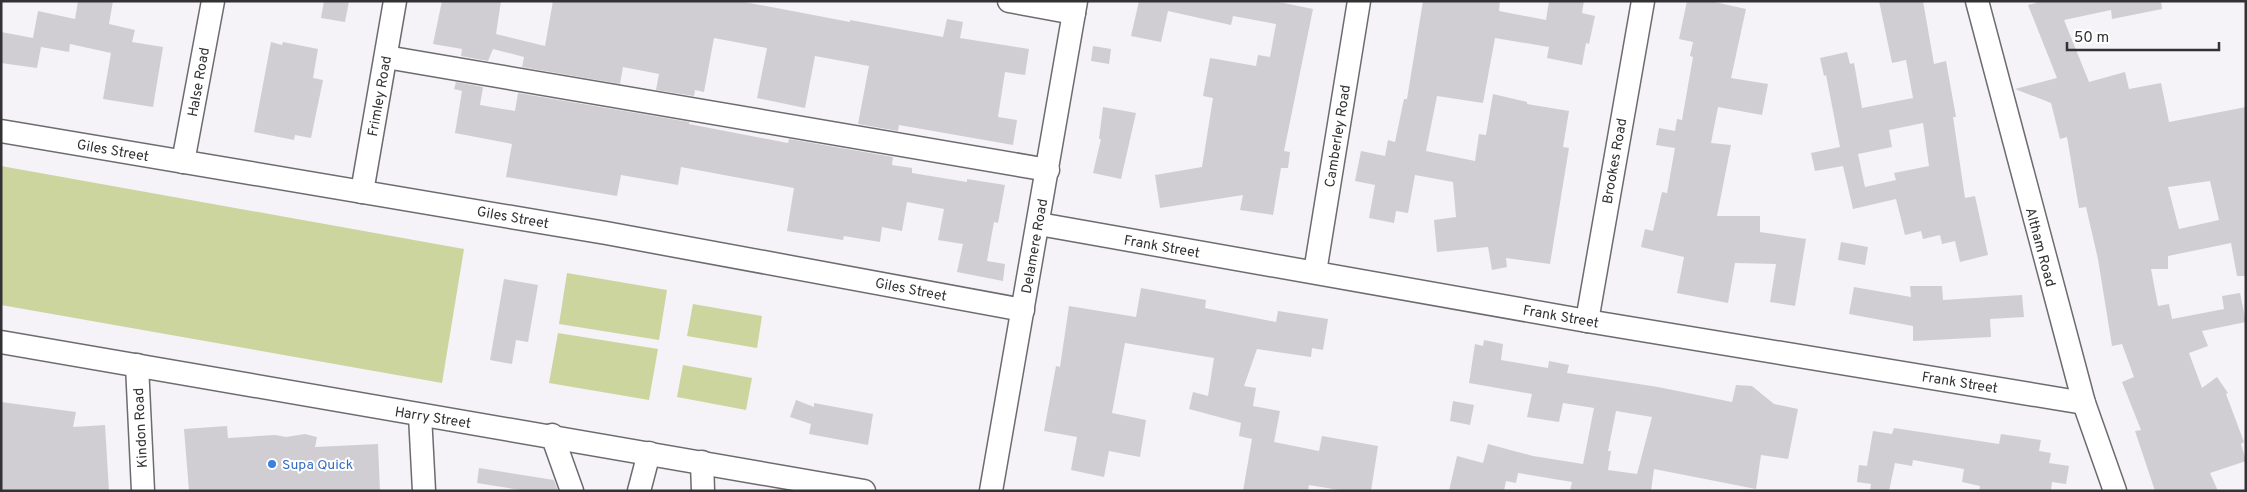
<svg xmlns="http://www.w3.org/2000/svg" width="2247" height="492" viewBox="0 0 2247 492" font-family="Overpass,sans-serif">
<rect width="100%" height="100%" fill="#f5f3f7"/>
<g fill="#cdd59f">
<polygon points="1,166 464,249 442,383 1,305"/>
<polygon points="567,273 667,290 659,340 559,324"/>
<polygon points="693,304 762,316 757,348 687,336"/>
<polygon points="558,333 658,349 649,400 549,383"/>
<polygon points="683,365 752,378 746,410 677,397"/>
</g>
<g fill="#d1ced3" fill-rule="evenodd">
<polygon points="78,1 113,1 109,24 135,30 132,42 163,47 153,107 103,99 111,53 70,44 69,52 41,47 37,68 1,63 1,32 33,38 38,11 75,19"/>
<polygon points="324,1 349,1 345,22 321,18"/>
<polygon points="442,1 501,1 496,34 545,46 553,1 739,1 850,22 850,20 943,37 947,19 963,22 960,38 1029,49 1025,75 1005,72 998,117 1017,120 1013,145 899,125 898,131 858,124 869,66 815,56 805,108 757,98 767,48 714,38 704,92 695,90 694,96 656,90 659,74 623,67 620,84 522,67 524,57 493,49 488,61 461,56 462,49 433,44"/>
<polygon points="1139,1 1274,1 1313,9 1284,151 1290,152 1288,168 1281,168 1273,215 1240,210 1243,195 1160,208 1155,175 1202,167 1213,98 1203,96 1210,58 1256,66 1258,55 1270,57 1276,24 1233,16 1231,25 1168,11 1161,42 1131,36"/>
<polygon points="1423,1 1500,1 1499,11 1546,20 1549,1 1584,1 1582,13 1595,16 1589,44 1586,43 1582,65 1547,58 1549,47 1495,38 1483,103 1437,96 1426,151 1475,161 1479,134 1486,135 1493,94 1527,102 1527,104 1569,111 1563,147 1569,148 1550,264 1506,258 1507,267 1492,270 1488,247 1437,252 1434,220 1456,217 1453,182 1415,175 1408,213 1396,211 1394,223 1369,218 1375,185 1355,181 1361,151 1385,156 1388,140 1395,142 1404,99 1407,99"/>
<polygon points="1687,1 1710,1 1746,9 1731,78 1768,84 1762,115 1718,107 1711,143 1731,145 1717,216 1760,216 1760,232 1806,239 1795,306 1770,302 1776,264 1735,263 1728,303 1677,293 1684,257 1641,247 1645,229 1653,231 1662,192 1667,193 1675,148 1656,145 1659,128 1675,131 1677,119 1682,120 1693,57 1690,56 1693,42 1679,39"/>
<path d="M1879,1h44l11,63 12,-3 10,56h-3l12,81 10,-2 13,59 -28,7 -5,-21 -13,3 -2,-9 -17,4 -2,-8 -16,4 -9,-36 -43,10 -10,-43 -28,5 -4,-18 29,-6 -14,-72 -2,1 -4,-18 27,-6 3,12 4,-1 8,45 51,-10 -7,-38 -14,3zM1923,123l6,43 -35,7 2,7 -31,7 -7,-33 34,-7 -3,-17z"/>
<path d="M2036,1h125l1,8 -50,10 -1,-9 -47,10 25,62 36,-10 4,17 32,-6 8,39 77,-15v169h-9l-6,-33 -63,13v13h-17l7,37 11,-2 3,15 52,-10 -2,-13 18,-3 6,29 -44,9 6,15 -19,7 13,35 15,-11 11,16 -2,1 18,48 -3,2 5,17 -36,12 8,18h-63l-20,-60 6,-1 -19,-48 12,-5 -12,-33 -10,2 -14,-87 -12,-52 -7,1 -12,-71 -7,2 -9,-36 -36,-14 42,-11 -29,-73 8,-2zM2210,181l9,39 -40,9 -11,-42z"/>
<polygon points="271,42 282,45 283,42 318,49 313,78 323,80 311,138 295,135 294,140 254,132"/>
<polygon points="1093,46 1111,49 1109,64 1091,61"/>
<polygon points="456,82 483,87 480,105 515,111 518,93 689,122 689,124 788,143 789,139 893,157 892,165 912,168 912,173 967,182 967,179 1005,185 998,223 994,222 987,261 1005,264 1003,281 957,272 963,244 938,240 944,209 907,202 902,231 882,227 880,242 844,236 843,240 787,231 794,188 681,167 678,185 621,175 617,196 506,177 512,144 455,133 462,91 454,89"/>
<polygon points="1103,107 1136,113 1121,179 1093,173 1101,139 1099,139"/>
<polygon points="1841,242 1868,247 1865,265 1838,260"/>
<polygon points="504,279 538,285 528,342 516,340 512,364 490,360"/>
<polygon points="1910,286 1942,286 1943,300 2022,295 2024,317 1990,319 1991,337 1913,341 1913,326 1849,314 1854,287 1911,297"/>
<polygon points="1141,288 1206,300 1205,308 1276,322 1278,311 1328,319 1323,350 1312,348 1311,357 1257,349 1244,386 1256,388 1253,406 1280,411 1274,442 1319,451 1322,436 1378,446 1371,491 1345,491 1309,485 1308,491 1243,491 1252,439 1239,436 1241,423 1189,409 1193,392 1208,396 1214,358 1125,343 1112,413 1146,420 1140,457 1109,451 1104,477 1071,470 1077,437 1044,431 1056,366 1060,367 1069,306 1136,317"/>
<path d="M1484,340l19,4 -2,16 47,8 1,-7 20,4 -2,8 91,14 74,15 4,-17 16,1 22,18 24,5 -10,50 -27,-4 -5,34 -102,-20 -3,22h-81l2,-9 -54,-9 -2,10 -10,-2 -2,10h-55l8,-35 26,7 5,-19 45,12 50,8 11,-56 -31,-5 -4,19 -32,-5 5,-23 -63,-11 6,-39 8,2zM1616,411l36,6 -15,57 -29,-4 3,-19h-3z"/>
<polygon points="796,400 814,407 814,403 873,414 868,445 809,434 811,424 790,417"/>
<polygon points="1453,401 1474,405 1470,425 1450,421"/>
<polygon points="1,402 76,412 73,427 105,425 109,491 1,491"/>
<polygon points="227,426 228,438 275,435 286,437 305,434 317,437 315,447 378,444 380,491 189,491 184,429"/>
<polygon points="1894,428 1999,444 2001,434 2041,440 2039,451 2051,453 2049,463 2069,466 2066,484 2052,482 2051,491 1979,491 1980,486 1962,482 1964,469 1913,460 1912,466 1895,463 1889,491 1870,491 1871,484 1857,482 1859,465 1867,466 1873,431 1892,434"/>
<polygon points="479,468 554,480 558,491 527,491 477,483"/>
</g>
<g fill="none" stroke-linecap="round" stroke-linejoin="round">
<defs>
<g id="minor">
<polyline points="1009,1 1074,13"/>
<polyline points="1977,1 2084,403 2115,491"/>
<polyline points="386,57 1048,170"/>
<polyline points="1,131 606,233 1023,310"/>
<polyline points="183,162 213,1"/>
<polyline points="362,192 395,1"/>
<polyline points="1039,224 1587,321 2084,403"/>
<polyline points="1315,272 1359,1"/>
<polyline points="1587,321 1643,1"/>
<polyline points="1,342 864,491"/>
<polyline points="137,365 143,491"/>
<polyline points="420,415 424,491"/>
<polyline points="552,435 572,491"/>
<polyline points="702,462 703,491"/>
<polyline points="639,491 649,453"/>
<polyline points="991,491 1076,1"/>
</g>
</defs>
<use href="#minor" stroke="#6d6b6f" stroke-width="25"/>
<use href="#minor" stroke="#fff" stroke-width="22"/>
</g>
<circle fill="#3f7fe0" stroke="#fff" stroke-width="2" cx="272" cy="464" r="5"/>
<g text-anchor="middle" stroke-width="4" stroke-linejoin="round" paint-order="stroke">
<g font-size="14" fill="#323133" stroke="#fff">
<text transform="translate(198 82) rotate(-80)" y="5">Halse Road</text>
<text transform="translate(379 96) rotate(-80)" y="5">Frimley Road</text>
<text transform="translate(1337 136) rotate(-81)" y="5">Camberley Road</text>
<text transform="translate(113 150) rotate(10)" y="5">Giles Street</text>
<text transform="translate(1614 161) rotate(-80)" y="5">Brookes Road</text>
<text transform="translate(513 217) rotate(10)" y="5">Giles Street</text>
<text transform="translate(1034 246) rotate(-80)" y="5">Delamere Road</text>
<text transform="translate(1162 246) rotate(10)" y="5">Frank Street</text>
<text transform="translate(2041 247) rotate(75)" y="5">Altham Road</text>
<text transform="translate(911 289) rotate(11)" y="5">Giles Street</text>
<text transform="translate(1561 316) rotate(10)" y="5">Frank Street</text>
<text transform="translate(1960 382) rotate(9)" y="5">Frank Street</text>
<text transform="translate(433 417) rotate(9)" y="5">Harry Street</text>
<text transform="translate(140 428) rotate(-93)" y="5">Kindon Road</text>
</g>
<g font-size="14" fill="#366cbe" stroke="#fff" text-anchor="start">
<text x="282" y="469">Supa Quick</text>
</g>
</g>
<rect width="2247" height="492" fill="none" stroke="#323133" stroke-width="5"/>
<path d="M2067 42v8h152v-8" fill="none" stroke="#323133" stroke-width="2.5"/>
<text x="2074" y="42" font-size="15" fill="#323133" stroke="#ffffff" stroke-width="4" paint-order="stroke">50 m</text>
</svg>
